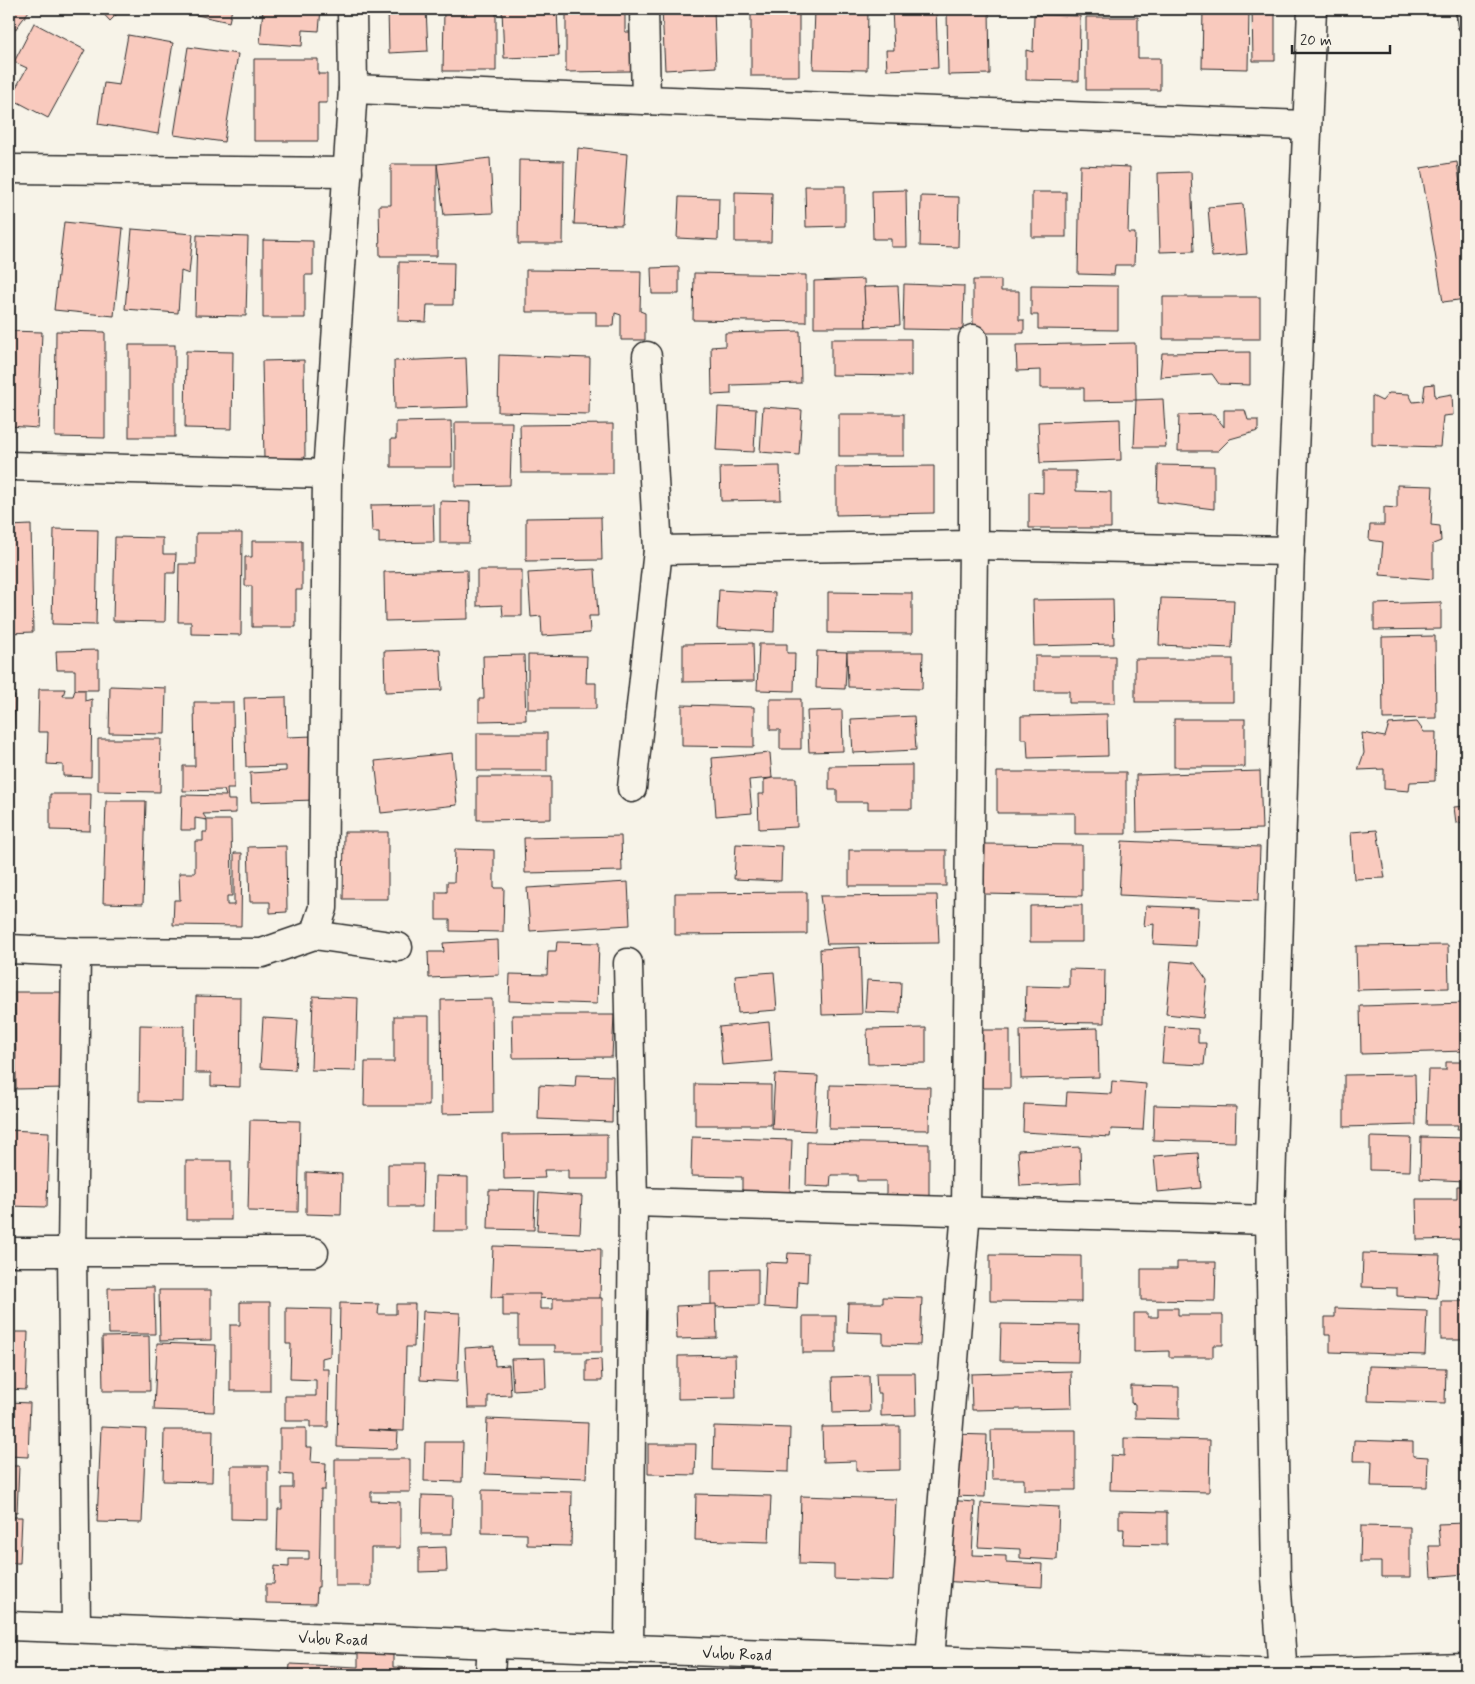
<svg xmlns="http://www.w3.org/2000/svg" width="1475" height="1684" viewBox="0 0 1475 1684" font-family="Mynerve,sans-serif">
<rect width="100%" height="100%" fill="#f7f3e8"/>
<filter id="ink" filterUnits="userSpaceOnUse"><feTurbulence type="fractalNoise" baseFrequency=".02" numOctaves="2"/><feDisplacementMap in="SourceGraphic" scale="10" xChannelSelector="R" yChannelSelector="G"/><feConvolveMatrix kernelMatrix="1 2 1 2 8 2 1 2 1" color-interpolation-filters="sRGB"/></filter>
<g filter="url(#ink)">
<g fill="#f9cabe" stroke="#2b2b2b">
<polygon points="9,9 26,9 29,11 9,38"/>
<polygon points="99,9 122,9 110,21"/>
<polygon points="184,9 232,9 229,22 183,12"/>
<polygon points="263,9 321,9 319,31 303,30 302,46 260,43"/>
<polygon points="388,9 426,9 428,51 389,53"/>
<polygon points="444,9 496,9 496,71 443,71"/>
<polygon points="502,9 557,9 559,56 504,58"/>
<polygon points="566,9 625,9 625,32 631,32 631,71 566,72"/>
<polygon points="662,9 714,9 716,67 665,70"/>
<rect x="751" y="9" width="48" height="67"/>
<polygon points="815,9 868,9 867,70 813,69"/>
<polygon points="892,9 936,9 938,68 887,70 886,50 894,50"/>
<polygon points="947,9 989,9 990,74 948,75"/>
<polygon points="1203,9 1249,9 1248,69 1202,68"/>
<polygon points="1252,9 1275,9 1275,61 1253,61"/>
<polygon points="1034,15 1080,16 1079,81 1026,80 1026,50 1033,52"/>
<polygon points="1086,17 1138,17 1138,58 1160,58 1160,90 1086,90"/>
<polygon points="34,23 85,50 48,118 10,98 27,68 14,62"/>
<polygon points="128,35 173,43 158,134 98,124 104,83 119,85"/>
<polygon points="188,47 238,54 224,142 174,135"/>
<polygon points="254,59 318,59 318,74 327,74 327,103 318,103 318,141 254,141"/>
<polygon points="578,148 627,154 622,225 574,224"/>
<polygon points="490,158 493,213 444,215 437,164"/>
<polygon points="519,160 564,161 563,244 518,244"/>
<polygon points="1457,162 1466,224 1466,299 1443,302 1421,168"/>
<polygon points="391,164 437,164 437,256 380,256 379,205 391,205"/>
<polygon points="1080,165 1130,167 1128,233 1135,233 1134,265 1115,265 1114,275 1078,274"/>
<polygon points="1191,172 1194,251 1160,252 1158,173"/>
<polygon points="805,186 845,186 845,226 806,227"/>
<polygon points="906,190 907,247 891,247 891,239 873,239 872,191"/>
<polygon points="735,192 772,193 771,242 735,242"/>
<rect x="1032" y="192" width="34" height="45"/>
<polygon points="921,196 959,197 958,247 920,246"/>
<polygon points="679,197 719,198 718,240 677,238"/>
<polygon points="1243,204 1247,254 1212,257 1208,207"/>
<polygon points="64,222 123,228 114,316 54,310"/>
<polygon points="132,229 193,234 189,274 181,271 178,313 125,309"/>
<polygon points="197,235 248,237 246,316 195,315"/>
<polygon points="263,240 313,241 313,275 305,275 305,318 263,318"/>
<polygon points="399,262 454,263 453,305 427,305 426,322 398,321"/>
<polygon points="679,267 679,294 652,294 651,268"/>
<polygon points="526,270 641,271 640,311 645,313 645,340 621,340 621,315 615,313 614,326 596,326 596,312 526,312"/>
<polygon points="694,273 806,275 806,322 693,320"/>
<polygon points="864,279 866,327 814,327 814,281"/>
<polygon points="973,280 1001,280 1001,291 1019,291 1019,320 1024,320 1024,333 973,333"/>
<polygon points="904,284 964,286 963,330 903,329"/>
<polygon points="1031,285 1118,286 1118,330 1038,329 1038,315 1031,315"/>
<polygon points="898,286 900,325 866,327 864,287"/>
<rect x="1163" y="297" width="97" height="42"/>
<polygon points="9,331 42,332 38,428 9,426"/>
<polygon points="56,331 105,332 105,438 55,437"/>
<polygon points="800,331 801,383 731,385 731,394 712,395 711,347 725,346 725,333"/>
<polygon points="831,339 911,339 911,376 831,375"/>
<polygon points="1135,343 1136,400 1084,401 1084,388 1041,388 1041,370 1017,371 1016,345"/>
<rect x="129" y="345" width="46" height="92"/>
<polygon points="186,351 233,352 232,429 185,428"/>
<polygon points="1250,352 1250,385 1219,384 1212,374 1160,377 1162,353"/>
<polygon points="499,355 590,358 589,414 498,412"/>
<polygon points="466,358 468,407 395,409 394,361"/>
<polygon points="304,360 305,458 264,459 262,361"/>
<polygon points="1434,384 1435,397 1452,394 1453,415 1443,416 1440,447 1372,445 1372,396 1382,401 1389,393 1409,394 1413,402 1423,401 1425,385"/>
<polygon points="1163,399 1166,447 1134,447 1136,400"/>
<polygon points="718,407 756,409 754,452 716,450"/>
<polygon points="763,407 802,410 799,455 760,452"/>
<polygon points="1224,410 1245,410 1248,420 1258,420 1258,431 1230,439 1218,451 1178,451 1179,415 1214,414 1224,427"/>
<rect x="839" y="414" width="65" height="42"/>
<polygon points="1120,419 1121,460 1040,463 1038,422"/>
<polygon points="451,421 452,467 391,467 391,439 396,439 396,422"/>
<polygon points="455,422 512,422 510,485 455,486"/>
<polygon points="613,424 613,473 521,473 520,425"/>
<polygon points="1158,465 1214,466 1214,509 1157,502"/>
<polygon points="780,466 781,500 721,501 720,467"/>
<polygon points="934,466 934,513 836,515 836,467"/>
<polygon points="1043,471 1076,471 1076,491 1111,492 1111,528 1029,528 1029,492 1043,493"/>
<polygon points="1397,485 1433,486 1431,525 1440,526 1441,541 1433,544 1433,579 1380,575 1383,542 1369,540 1370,525 1384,525 1384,507 1397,508"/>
<polygon points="440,501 470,502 469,543 440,543"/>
<polygon points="433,504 434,542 379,543 379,532 372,532 371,505"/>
<polygon points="601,517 602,560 526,561 526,518"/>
<polygon points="31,525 33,632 9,633 9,526"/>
<polygon points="54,529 98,530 96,625 52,624"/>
<polygon points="196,533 242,533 241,635 191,634 191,622 178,622 179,564 196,564"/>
<polygon points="115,537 163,538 163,554 176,554 175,573 166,573 165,622 113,621"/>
<polygon points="252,541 302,541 302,590 296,590 296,627 252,627 252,586 245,586 245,557 252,557"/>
<polygon points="595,569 598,616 589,616 590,633 542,636 541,616 531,617 528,573"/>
<polygon points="467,570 468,619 385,621 384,572"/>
<polygon points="477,570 522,570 522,616 503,616 502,605 477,606"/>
<polygon points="719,590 775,593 774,632 717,629"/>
<polygon points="828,592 912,593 912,634 828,633"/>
<polygon points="1161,598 1234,600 1232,648 1159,645"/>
<polygon points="1113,599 1114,644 1034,646 1033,600"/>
<polygon points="1441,602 1441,629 1374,630 1374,604"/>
<polygon points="1435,636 1436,718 1383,719 1382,637"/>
<polygon points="753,643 754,681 683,682 683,644"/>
<polygon points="759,644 787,644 787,653 795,653 794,691 757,690"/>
<polygon points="440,649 442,690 385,692 384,651"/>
<polygon points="98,650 98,690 75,690 75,670 57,670 56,651"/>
<polygon points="817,651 847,652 845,689 816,688"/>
<polygon points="847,652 923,652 922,689 848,687"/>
<polygon points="524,655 526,720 479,721 479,699 484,699 483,656"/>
<polygon points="528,655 587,656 586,683 596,683 596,709 528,709"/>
<polygon points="1035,656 1115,656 1115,703 1069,703 1069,691 1035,691"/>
<rect x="1135" y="659" width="98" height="43"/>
<polygon points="110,686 166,688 165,734 109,733"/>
<polygon points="39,689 65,689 63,696 73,696 75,690 85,690 85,701 92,699 91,777 63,776 63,765 47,764 48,732 38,732"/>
<polygon points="9,695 15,696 13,754 9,754"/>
<polygon points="286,697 287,737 313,736 315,800 251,802 250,773 286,771 286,766 246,767 244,698"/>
<polygon points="770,699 801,699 801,749 780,749 780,730 770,730"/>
<polygon points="194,702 233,702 234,789 227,789 228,800 236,800 236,813 203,814 207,820 195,818 195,830 181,830 182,795 226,796 224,790 183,791 183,766 195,766"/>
<polygon points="682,705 754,707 754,747 682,746"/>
<polygon points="842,710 843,751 809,752 807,711"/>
<polygon points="1107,714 1108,756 1028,758 1027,739 1021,739 1021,716"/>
<polygon points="914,716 916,750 853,753 851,719"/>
<rect x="1174" y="719" width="71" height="48"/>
<polygon points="1417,722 1424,732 1436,732 1435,781 1410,782 1409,791 1384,789 1384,769 1358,770 1364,753 1362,733 1385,737 1389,724"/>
<rect x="477" y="733" width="70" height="38"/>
<polygon points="98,739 161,739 160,792 98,791"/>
<polygon points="452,753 457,805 381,813 375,761"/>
<polygon points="770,753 772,778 749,780 752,813 716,816 712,758"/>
<polygon points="912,765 912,809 868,809 868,802 837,802 837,790 829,790 829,766"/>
<polygon points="1260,771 1262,829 1137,832 1136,775"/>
<polygon points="997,772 1126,772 1126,834 1075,834 1075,813 997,813"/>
<polygon points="477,777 551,777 551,819 477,820"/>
<polygon points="772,778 796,778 797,827 759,829 758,794 764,794 764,780"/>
<polygon points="50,794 91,794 90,831 50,830"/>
<polygon points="106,801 146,801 143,904 103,903"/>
<polygon points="1466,806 1466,822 1456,823 1454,807"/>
<polygon points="207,820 231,820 232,896 227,896 227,905 234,905 234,853 242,853 241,926 173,925 174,900 180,900 179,873 195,873 195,841 203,841 203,832 207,832"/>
<polygon points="1377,830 1385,878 1354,879 1351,832"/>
<polygon points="344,832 388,832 388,899 343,899"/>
<polygon points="621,836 622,871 525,873 524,838"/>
<polygon points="1122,841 1260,847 1258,901 1119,895"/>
<polygon points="736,844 782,846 781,881 734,879"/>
<polygon points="985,844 1082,845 1082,896 984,894"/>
<polygon points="286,846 287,912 270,913 270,902 250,902 248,847"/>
<polygon points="455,849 494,850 494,888 504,888 503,932 450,931 450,920 436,920 436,892 447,892 447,882 454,882"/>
<rect x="849" y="850" width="97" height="36"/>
<polygon points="628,882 630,925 530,931 527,888"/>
<polygon points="807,892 807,934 675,935 675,893"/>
<polygon points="937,895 939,943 827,944 820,896"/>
<polygon points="1082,905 1082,942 1030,942 1030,906"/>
<polygon points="1146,906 1198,908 1196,946 1153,944 1154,924 1144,926"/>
<polygon points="498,940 499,975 429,978 428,952 444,952 443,943"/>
<polygon points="557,942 599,943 597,1004 509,1001 510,974 547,975 548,951 556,951"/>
<polygon points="1448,945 1449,988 1357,990 1356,946"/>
<polygon points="860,947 862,1014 822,1015 820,949"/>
<polygon points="1171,961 1195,963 1207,980 1203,1018 1166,1014"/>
<polygon points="1069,969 1105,970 1104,1023 1025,1022 1026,986 1069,987"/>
<polygon points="774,972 777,1010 738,1013 735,975"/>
<polygon points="867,980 901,982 900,1013 865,1012"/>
<polygon points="15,992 64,992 65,1088 16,1089"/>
<polygon points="196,996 241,997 240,1087 211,1086 211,1073 195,1073"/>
<polygon points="313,996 358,998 356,1071 311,1070"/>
<polygon points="492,999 493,1113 442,1114 441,1000"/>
<polygon points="1466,1003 1466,1051 1361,1054 1360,1006"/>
<polygon points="512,1015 614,1015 612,1057 513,1058"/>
<polygon points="394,1016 429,1016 429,1106 364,1106 365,1062 394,1062"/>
<polygon points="263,1018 298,1020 295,1070 260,1068"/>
<polygon points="769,1022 772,1061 722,1065 719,1027"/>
<polygon points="140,1025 184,1026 183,1102 139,1101"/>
<polygon points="1165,1027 1198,1029 1198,1043 1206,1043 1204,1065 1162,1063"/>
<polygon points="926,1028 926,1063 868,1064 867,1029"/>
<polygon points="1098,1028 1099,1077 1021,1079 1020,1030"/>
<rect x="982" y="1030" width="28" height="58"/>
<polygon points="1446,1062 1466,1062 1466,1129 1457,1129 1458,1125 1426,1125 1428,1070 1446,1070"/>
<polygon points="775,1074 818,1076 815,1131 772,1129"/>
<polygon points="1415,1074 1416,1125 1344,1127 1344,1075"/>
<polygon points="576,1075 613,1076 612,1122 538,1119 539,1085 575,1087"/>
<polygon points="1112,1081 1146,1084 1143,1130 1111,1129 1110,1137 1023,1132 1024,1104 1066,1106 1067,1092 1111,1094"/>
<polygon points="695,1084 771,1085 771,1125 695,1125"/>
<polygon points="830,1085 930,1087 929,1130 829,1129"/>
<polygon points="1154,1105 1236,1107 1235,1142 1153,1140"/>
<polygon points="250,1120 300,1121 298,1212 248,1211"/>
<polygon points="9,1130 49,1132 47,1207 9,1206"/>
<polygon points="607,1134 607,1179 568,1179 568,1170 544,1170 545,1178 504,1179 503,1135"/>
<polygon points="692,1137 792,1140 790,1193 742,1192 742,1177 691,1176"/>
<polygon points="1370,1137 1411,1138 1410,1171 1370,1170"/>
<polygon points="1421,1137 1466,1138 1466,1181 1420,1179"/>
<polygon points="807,1142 929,1144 929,1198 886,1197 886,1181 857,1181 857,1175 831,1175 830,1187 806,1186"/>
<polygon points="1080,1147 1081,1183 1020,1186 1018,1150"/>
<polygon points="1198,1153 1201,1188 1157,1192 1154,1156"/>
<rect x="186" y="1161" width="45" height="59"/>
<polygon points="388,1164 423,1164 422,1207 388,1207"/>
<polygon points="306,1172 342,1174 341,1215 306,1214"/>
<polygon points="435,1176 468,1177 468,1231 434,1231"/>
<polygon points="1457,1186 1466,1186 1466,1239 1417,1240 1416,1199 1457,1199"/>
<polygon points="489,1190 535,1191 534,1230 488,1229"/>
<polygon points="539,1193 582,1196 580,1233 537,1231"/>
<polygon points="493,1246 601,1249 600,1300 491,1297"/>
<polygon points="788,1253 808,1254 807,1282 798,1281 797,1309 764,1307 766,1262 787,1263"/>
<polygon points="1363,1253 1440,1255 1437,1298 1397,1296 1397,1288 1362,1287"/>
<polygon points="990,1255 1081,1256 1081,1302 990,1301"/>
<polygon points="1177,1262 1216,1262 1215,1301 1141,1300 1141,1269 1177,1269"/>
<polygon points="758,1269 758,1306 711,1307 711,1270"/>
<polygon points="154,1287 155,1334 109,1334 108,1288"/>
<polygon points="159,1290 211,1290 211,1340 160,1341"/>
<polygon points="503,1294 540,1294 540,1309 553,1309 553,1298 602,1298 602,1352 555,1352 555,1345 518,1345 518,1316 503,1316"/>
<polygon points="883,1297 922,1298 920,1345 883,1344 883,1333 847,1332 848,1303 883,1303"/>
<rect x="1441" y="1301" width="25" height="39"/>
<polygon points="240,1302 270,1302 270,1391 230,1391 230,1325 240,1325"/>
<polygon points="340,1303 379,1304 378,1314 396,1314 396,1304 415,1304 414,1347 406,1347 404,1431 368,1430 398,1432 397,1449 337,1447"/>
<polygon points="716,1304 717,1338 677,1339 676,1306"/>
<polygon points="286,1308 331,1309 330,1356 322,1358 322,1369 329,1369 328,1427 310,1427 310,1421 285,1421 285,1396 316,1396 316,1380 290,1379 291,1344 286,1344"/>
<polygon points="1158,1308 1178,1308 1178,1315 1223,1315 1223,1345 1213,1345 1213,1357 1169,1357 1169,1351 1134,1352 1134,1313 1148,1313 1148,1317 1158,1317"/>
<polygon points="1335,1308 1427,1311 1425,1355 1330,1352 1330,1335 1325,1335 1325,1317 1335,1317"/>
<polygon points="423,1311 460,1313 457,1382 420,1380"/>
<rect x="803" y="1316" width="33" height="37"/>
<polygon points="1001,1324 1079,1325 1078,1362 1000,1361"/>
<polygon points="9,1332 28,1332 26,1390 9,1389"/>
<polygon points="149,1336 150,1391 103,1391 102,1337"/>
<polygon points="157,1343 216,1345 214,1412 154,1410"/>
<polygon points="494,1346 495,1366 509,1365 511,1395 488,1396 488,1408 468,1408 465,1348"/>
<polygon points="735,1355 736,1398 678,1399 678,1356"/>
<polygon points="545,1358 546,1388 513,1390 511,1359"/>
<polygon points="601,1359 602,1381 586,1381 586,1360"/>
<polygon points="1369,1366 1446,1368 1445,1403 1368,1401"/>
<polygon points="1071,1371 1072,1408 972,1410 971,1374"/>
<polygon points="876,1373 915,1373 916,1415 881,1416 881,1393 877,1393"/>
<polygon points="869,1376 870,1412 833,1413 832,1377"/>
<polygon points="1131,1386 1179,1387 1179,1419 1135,1418 1135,1404 1131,1403"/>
<polygon points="9,1402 30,1403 28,1457 9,1456"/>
<polygon points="487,1419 588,1423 586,1478 485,1474"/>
<polygon points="714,1426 790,1428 789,1472 713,1470"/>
<polygon points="900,1426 900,1470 856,1471 856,1461 823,1462 822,1427"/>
<polygon points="101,1427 146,1429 142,1523 97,1522"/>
<polygon points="280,1428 306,1428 306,1447 312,1447 311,1462 326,1463 325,1490 321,1490 319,1587 317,1587 316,1604 266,1603 266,1584 274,1584 275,1566 289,1567 289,1559 309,1559 309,1551 277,1550 278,1509 282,1509 282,1488 293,1488 293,1475 280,1474"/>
<polygon points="164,1430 213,1430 212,1482 163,1481"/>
<polygon points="991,1430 1076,1430 1076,1490 1024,1490 1024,1479 992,1479"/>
<polygon points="952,1434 987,1435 985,1497 950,1496"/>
<polygon points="1124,1438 1210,1440 1209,1492 1110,1490 1111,1455 1124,1456"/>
<polygon points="1354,1440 1413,1442 1413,1456 1428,1457 1427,1487 1371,1486 1372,1461 1353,1461"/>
<polygon points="425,1442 463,1442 462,1482 424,1481"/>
<polygon points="648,1444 696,1444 695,1475 648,1474"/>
<polygon points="335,1459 410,1459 410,1492 371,1492 371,1501 400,1502 400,1548 371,1548 371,1586 335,1586"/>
<polygon points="9,1466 19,1466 17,1512 9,1512"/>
<polygon points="231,1466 268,1466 268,1520 231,1519"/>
<polygon points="482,1490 572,1492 571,1546 527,1545 527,1534 482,1533"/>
<polygon points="696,1494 771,1496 769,1542 695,1540"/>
<polygon points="422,1495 453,1496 452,1534 421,1534"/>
<polygon points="801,1496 896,1499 893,1581 834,1579 834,1565 799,1564"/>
<polygon points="944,1500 975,1502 972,1555 1006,1556 1006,1562 1043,1564 1042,1587 940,1581"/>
<polygon points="981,1503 1059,1507 1057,1560 1020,1558 1020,1549 978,1547"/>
<polygon points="1119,1511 1167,1512 1167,1545 1123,1544 1124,1529 1119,1529"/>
<polygon points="9,1517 22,1517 20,1563 9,1563"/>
<polygon points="1466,1523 1466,1566 1464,1566 1464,1574 1431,1577 1429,1546 1440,1546 1438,1524"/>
<polygon points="1361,1526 1410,1527 1410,1577 1381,1577 1381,1562 1360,1562"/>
<polygon points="446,1547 447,1571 419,1572 419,1548"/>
<polygon points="358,1653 393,1655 393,1667 481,1671 481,1675 289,1675 290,1664 358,1667"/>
</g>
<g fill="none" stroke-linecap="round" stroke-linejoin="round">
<defs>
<polyline id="lane" points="1464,9 1466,24"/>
<g id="street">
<polyline points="644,9 646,100"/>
<polyline points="353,89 1306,125"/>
<polyline points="9,169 348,172"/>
<polyline points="9,466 327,474"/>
<polyline points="658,550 973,545 1290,551"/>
<polyline points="632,788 658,550 647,356"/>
<polyline points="314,935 323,908 327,474 353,89 352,9"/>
<polyline points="9,949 76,952 262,953 314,935 398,947"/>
<polyline points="76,952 72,1253 76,1628"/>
<polyline points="628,963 633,1202 629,1649"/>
<polyline points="633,1202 1270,1220"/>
<polyline points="9,1252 314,1252"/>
<polyline points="9,1626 1283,1673 1466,1668"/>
<polyline points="930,1660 966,1210 973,545 973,339"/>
<polyline points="490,1675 492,1643"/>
<polyline points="1283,1675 1276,1578 1270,1220 1290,551 1312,9"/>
</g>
</defs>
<use href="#lane" stroke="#2b2b2b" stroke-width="19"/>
<use href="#street" stroke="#2b2b2b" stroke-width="31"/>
<use href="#lane" stroke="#f7f3e8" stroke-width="15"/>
<use href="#street" stroke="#f7f3e8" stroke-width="28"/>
</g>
</g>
<g text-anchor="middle" stroke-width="4.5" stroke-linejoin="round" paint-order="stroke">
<g font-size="16" fill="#2b2b2b" stroke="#f7f3e8">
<text transform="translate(333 1638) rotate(2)" y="6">Vubu Road</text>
<text transform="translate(737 1653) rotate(2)" y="6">Vubu Road</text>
</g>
</g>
<rect width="1475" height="1684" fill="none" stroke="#f7f3e8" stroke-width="30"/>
<rect x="15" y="15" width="1445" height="1654" fill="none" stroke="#2b2b2b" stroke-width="2" filter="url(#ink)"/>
<path d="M1292 45v8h98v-8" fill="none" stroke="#2b2b2b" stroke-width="2.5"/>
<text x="1300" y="45" font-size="15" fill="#2b2b2b" stroke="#f7f3e8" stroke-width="4" paint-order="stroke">20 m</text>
</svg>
